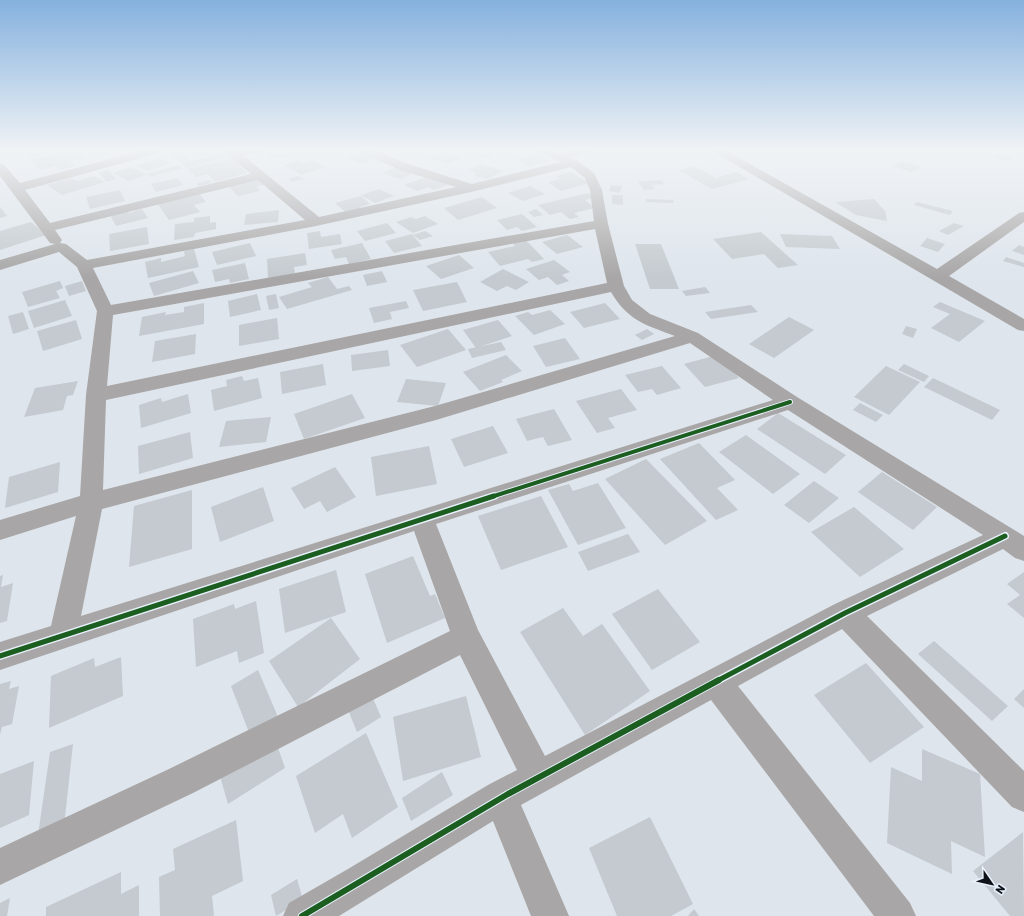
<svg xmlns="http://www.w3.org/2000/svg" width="1024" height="916" viewBox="0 0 1024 916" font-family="Rubik,sans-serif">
<rect width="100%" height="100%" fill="#dee5ec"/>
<g fill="#c4cacf">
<polygon points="42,149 59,150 30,158 25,154"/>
<polygon points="75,149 86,157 70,161 75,166 59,170 56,166 40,170 30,160"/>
<polygon points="123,149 145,149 145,150 129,154"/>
<polygon points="202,149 221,149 221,150 199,157 191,153"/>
<polygon points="265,149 302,149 306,152 281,158 278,156 270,158 261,150"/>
<polygon points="759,149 791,149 784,156"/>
<polygon points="478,150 495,154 488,158 471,153"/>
<polygon points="181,151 192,161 227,152 232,156 187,168 170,154"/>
<polygon points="360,151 378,157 363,164 345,158"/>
<polygon points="443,151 462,157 448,164 429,158"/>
<polygon points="999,153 1013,156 1008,161 993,157"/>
<polygon points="538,154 549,161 529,166 518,159"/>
<polygon points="237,157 245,164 239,166 247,173 215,182 208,174 196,177 188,169"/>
<polygon points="159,158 171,163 147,171 135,166"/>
<polygon points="299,160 303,163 312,160 326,167 301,175 284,165"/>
<polygon points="902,161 921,167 912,172 892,166"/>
<polygon points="481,164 503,171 488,179 473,175 477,173 469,170"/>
<polygon points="178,165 183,168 150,177 146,174"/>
<polygon points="397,166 416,172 401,179 382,173"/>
<polygon points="694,166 716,178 736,172 749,179 712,189 678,170"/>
<polygon points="131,167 147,175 128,181 113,173"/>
<polygon points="109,170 116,179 106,182 99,172"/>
<polygon points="571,172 589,183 561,191 548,182 561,179 556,176"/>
<polygon points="94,176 105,182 62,195 47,185 71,178 77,181"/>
<polygon points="298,176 303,179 293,182 288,179"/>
<polygon points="429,176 448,185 434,190 428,187 417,191 404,185"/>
<polygon points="177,178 183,185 156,192 151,184"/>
<polygon points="258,179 264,185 256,186 260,191 238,196 229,187"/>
<polygon points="209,180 212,183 199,186 196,184"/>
<polygon points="661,180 664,184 652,185 655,189 644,190 638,182"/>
<polygon points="611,185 622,186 620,193 609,191"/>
<polygon points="530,186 545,194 523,201 508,193"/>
<polygon points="379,189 394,196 375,203 361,195"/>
<polygon points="120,190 125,201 90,209 86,197"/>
<polygon points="198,192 206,202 194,205 200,212 169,220 156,202"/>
<polygon points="588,193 594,198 585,200 595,208 574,213 579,217 570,219 561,212 550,215 538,205"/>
<polygon points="612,195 623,195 623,205 612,204"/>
<polygon points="361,196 370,204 360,207 364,210 348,214 335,203"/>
<polygon points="482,197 497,208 458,220 444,208"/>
<polygon points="646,199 673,200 674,203 646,202"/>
<polygon points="874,199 885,211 887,221 856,215 835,202"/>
<polygon points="917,202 953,211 950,215 914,205"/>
<polygon points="0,207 7,216 0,218"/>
<polygon points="127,209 129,213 142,209 148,218 116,226 109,213"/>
<polygon points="536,209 543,215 534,217 528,212"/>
<polygon points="279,210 278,222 244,225 246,214"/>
<polygon points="522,214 537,227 522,231 517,227 507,230 497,220"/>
<polygon points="210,216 210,223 216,222 216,229 195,233 194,237 174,240 175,224 194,222 194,218"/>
<polygon points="425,216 438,224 413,233 396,222 411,217 416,219"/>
<polygon points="31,222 46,235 0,250 0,231"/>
<polygon points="387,223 396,233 365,241 357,231"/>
<polygon points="954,223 964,226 948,235 939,231"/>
<polygon points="147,227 149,244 110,251 109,234"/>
<polygon points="320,231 321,237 340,234 342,244 309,249 307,233"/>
<polygon points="425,231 433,236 420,240 413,235"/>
<polygon points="761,232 798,265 778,268 764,254 732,259 713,239"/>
<polygon points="412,234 422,246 394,253 385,241"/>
<polygon points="780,234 832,236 840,249 786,247"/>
<polygon points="567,235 583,247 557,254 542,242"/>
<polygon points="927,238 945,244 938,252 920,246"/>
<polygon points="525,239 544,259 532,262 528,259 500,266 488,252 515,246 512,242"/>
<polygon points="250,243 256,256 217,265 212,252"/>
<polygon points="362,243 371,259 349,264 346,257 335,259 331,250"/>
<polygon points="635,244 661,244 679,289 650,289"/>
<polygon points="1019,245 1024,247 1024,255 1012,251"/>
<polygon points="194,249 199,267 148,278 145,262 161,258 161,262 185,256 184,251"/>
<polygon points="305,253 307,265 294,267 295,274 268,278 267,259"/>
<polygon points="459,255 474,268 441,279 426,266"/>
<polygon points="1006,257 1024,263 1024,267 1003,261"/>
<polygon points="554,260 570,272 562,275 569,281 557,285 548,277 539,280 526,269"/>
<polygon points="245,263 249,279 230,283 229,279 215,282 212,270"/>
<polygon points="503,269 529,282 516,290 507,286 497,291 480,282"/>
<polygon points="193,271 199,283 154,296 149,283"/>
<polygon points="382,271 387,282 367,286 363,275"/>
<polygon points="328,277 337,289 349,286 352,290 287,309 279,297 312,287 308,283"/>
<polygon points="60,281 63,288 56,291 60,298 28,307 22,292"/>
<polygon points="82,281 86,291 69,296 65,286"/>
<polygon points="457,282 467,302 423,311 413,290"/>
<polygon points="705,287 710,293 686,296 682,291"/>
<polygon points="257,294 261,310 230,317 228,301"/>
<polygon points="276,294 279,308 269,310 266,296"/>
<polygon points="65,300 72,316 34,328 28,311"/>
<polygon points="406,301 409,308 390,312 392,319 374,323 369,308"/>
<polygon points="940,302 985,321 959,342 931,328 950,314 933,307"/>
<polygon points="204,303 204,324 139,336 142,317 166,312 165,315 184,312 184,307"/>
<polygon points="605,303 620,319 584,328 570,312"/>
<polygon points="751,305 758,312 711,319 705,312"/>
<polygon points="550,310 565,324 534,335 515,316 528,312 532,315"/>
<polygon points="23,312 29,329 13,334 8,316"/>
<polygon points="789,317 814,330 774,358 749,344"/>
<polygon points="277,318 279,339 239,346 239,325"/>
<polygon points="76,320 82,339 43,351 37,331"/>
<polygon points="498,320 512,336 476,348 463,330"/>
<polygon points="906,326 917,329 913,338 902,334"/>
<polygon points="448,329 466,350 417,367 400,345"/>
<polygon points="647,329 654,334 642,340 635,335"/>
<polygon points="196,334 195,354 152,362 155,341"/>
<polygon points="565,338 580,359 546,367 533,346"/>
<polygon points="501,342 506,350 472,358 468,349"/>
<polygon points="388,350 390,366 352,371 351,355"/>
<polygon points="506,355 522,371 501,380 503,382 480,391 463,372"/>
<polygon points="717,355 739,378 705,387 684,364"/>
<polygon points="323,364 326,385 282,394 280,372"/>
<polygon points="904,364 929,376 924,382 898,370"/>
<polygon points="662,366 681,388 657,395 652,389 638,392 625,375"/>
<polygon points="886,366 920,382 889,415 854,397"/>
<polygon points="242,376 244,381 258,378 262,398 214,411 211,390 227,386 226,380"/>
<polygon points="933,378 1000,410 992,420 924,387"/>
<polygon points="406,379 446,383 438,406 397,402"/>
<polygon points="78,381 73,395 67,396 63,410 24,417 35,388"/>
<polygon points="621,389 637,410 608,418 615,428 597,433 576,401"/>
<polygon points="188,394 191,413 141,428 139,405 161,398 162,402"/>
<polygon points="352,394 365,418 304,439 294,414"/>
<polygon points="860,403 883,415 876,422 853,410"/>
<polygon points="554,409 572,440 548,446 543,437 527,441 516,419"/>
<polygon points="778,413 846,455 825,474 757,429"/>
<polygon points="271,417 266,442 219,447 226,421"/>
<polygon points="493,426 508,453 464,467 451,439"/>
<polygon points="190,432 193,458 139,474 138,446"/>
<polygon points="746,435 800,474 773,494 719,452"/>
<polygon points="699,443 735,480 717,488 738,510 716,520 660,459"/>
<polygon points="429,446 437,484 376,496 371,457"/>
<polygon points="646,459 707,521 665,545 605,479"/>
<polygon points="60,462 58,492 5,508 9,477"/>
<polygon points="335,467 356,497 327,512 320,501 304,509 291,488"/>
<polygon points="882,472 937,507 913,530 858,492"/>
<polygon points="814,481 839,498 809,523 784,505"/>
<polygon points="598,483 626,528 578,545 548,490 569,484 573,491"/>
<polygon points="263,487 274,521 220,542 211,507"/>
<polygon points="192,490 192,549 129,567 134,506"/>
<polygon points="541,496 568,547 501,570 478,516"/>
<polygon points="854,507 904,549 860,577 811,532"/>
<polygon points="628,534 640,552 588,571 578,552"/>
<polygon points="413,556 430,596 435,594 445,618 387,643 365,574"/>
<polygon points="336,570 346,612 285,633 279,589"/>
<polygon points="1024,572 1024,618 1007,604 1020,595 1007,584"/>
<polygon points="3,575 1,587 13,583 7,621 0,623 0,576"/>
<polygon points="658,589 700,642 652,670 612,614"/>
<polygon points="256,601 264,653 239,663 237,651 196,667 193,619 234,604 235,609"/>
<polygon points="563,608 583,636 602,624 650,691 585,735 520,632"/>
<polygon points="331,618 360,659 298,707 269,661"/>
<polygon points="934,641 1008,706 992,721 918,654"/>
<polygon points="121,657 123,696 49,728 51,676 94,658 95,667"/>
<polygon points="866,663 924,727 870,763 814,695"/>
<polygon points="258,670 278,717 250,735 231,686"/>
<polygon points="11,681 9,689 19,686 12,724 2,727 0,735 0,684"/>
<polygon points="1024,689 1024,708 1014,699"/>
<polygon points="372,696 381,717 357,732 348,710"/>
<polygon points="466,696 481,757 403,781 393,717"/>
<polygon points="366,733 398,807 352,838 343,814 315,833 296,776"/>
<polygon points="276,742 285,768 228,804 220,776"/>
<polygon points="73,744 64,826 38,835 50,752"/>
<polygon points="922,749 980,774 985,857 951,841 952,874 887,843 891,767 922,781"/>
<polygon points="34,761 29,815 0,828 0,774"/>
<polygon points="442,772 453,795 411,821 402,798"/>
<polygon points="650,817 693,904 671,916 617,916 589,848"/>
<polygon points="236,820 243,881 212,896 214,916 160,916 159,877 175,870 173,849"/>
<polygon points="1023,832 1024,916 1010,916 973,871"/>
<polygon points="121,872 121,894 139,885 139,916 46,916 46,907"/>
<polygon points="297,879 303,900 276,916 271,895"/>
<polygon points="10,898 7,916 0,916 0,903"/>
<polygon points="694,909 699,916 688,916"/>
</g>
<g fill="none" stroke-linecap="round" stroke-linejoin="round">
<g fill="#a8a6a6" fill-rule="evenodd">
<path d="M148,149h19l-1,2 -141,39 25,33 201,-49 -21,-17 -7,-8h12l2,2 26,-2 -1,2 -18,5 75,61 137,-30 -56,-17 -43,-19 -1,-2h16l36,15 64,20 89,-22 -25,-11 -1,-2h15l11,5 13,-5h18l-1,2 -20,7 6,3 17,12 8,17 6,34 16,62 8,14 18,14 48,19 99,64 227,139v25l-9,-3 -12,-9 -136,67 157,155v41l-12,-5 -170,-178 -104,57 172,217 6,13h-42l-163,-216 -190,105 48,111h-38l-38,-95 -154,95h-56l6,-13 59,-34 140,-84 29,-15 -57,-115 -267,138 -193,92v-37l169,-79 281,-138 -36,-100 -414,139v-28l51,-16 25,-110 -76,24v-20l80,-24 6,-101 11,-84 -20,-44 -18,-15 -59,18v-10l55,-16 -5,-1 -50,-67v-12l4,1 16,18zM571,167l14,11 5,12 4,31 -483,84 -18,-37 223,-42 155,-34zM258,180l47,40 -218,40 -21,-16 -6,-1 2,-3 -7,-10zM595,229l12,54 -500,103 6,-71zM611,292c17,29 35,33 64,44l-240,70 -332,84 3,-90zM690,343l83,57 -692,216 21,-107 334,-89zM788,410l195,125 -148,69 -290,152 -67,-126 -42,-106z"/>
<polygon points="709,149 723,149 937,269 1019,213 1024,212 1024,222 949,276 1024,319 1024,331 1018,330"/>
</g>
<defs>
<polyline id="cycleway-far2" points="491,497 790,402"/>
<g id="cycleway-far1">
<polyline points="0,656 494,496"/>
<polyline points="717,681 845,613 1005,536"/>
</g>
<polyline id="cycleway" points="302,916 508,794 719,680"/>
</defs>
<use href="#cycleway-far2" stroke="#e8f1fc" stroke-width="6"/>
<use href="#cycleway-far1" stroke="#e8f1fc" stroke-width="8"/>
<use href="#cycleway" stroke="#e8f1fc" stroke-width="8"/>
<use href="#cycleway-far2" stroke="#1b5e20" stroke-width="4"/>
<use href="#cycleway-far1" stroke="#1b5e20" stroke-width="5"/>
<use href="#cycleway" stroke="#1b5e20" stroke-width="6"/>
</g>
<linearGradient id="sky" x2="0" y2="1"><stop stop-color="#85b1de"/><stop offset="0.54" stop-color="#f0f3f6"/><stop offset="1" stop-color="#f0f3f6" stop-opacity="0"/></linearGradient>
<rect width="1024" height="278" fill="url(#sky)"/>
<g transform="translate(992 884) rotate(124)" stroke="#e8f1fc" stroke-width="3" paint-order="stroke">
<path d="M0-3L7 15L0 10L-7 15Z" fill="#0f1318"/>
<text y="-6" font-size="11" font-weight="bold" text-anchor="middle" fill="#0f1318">N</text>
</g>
</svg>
